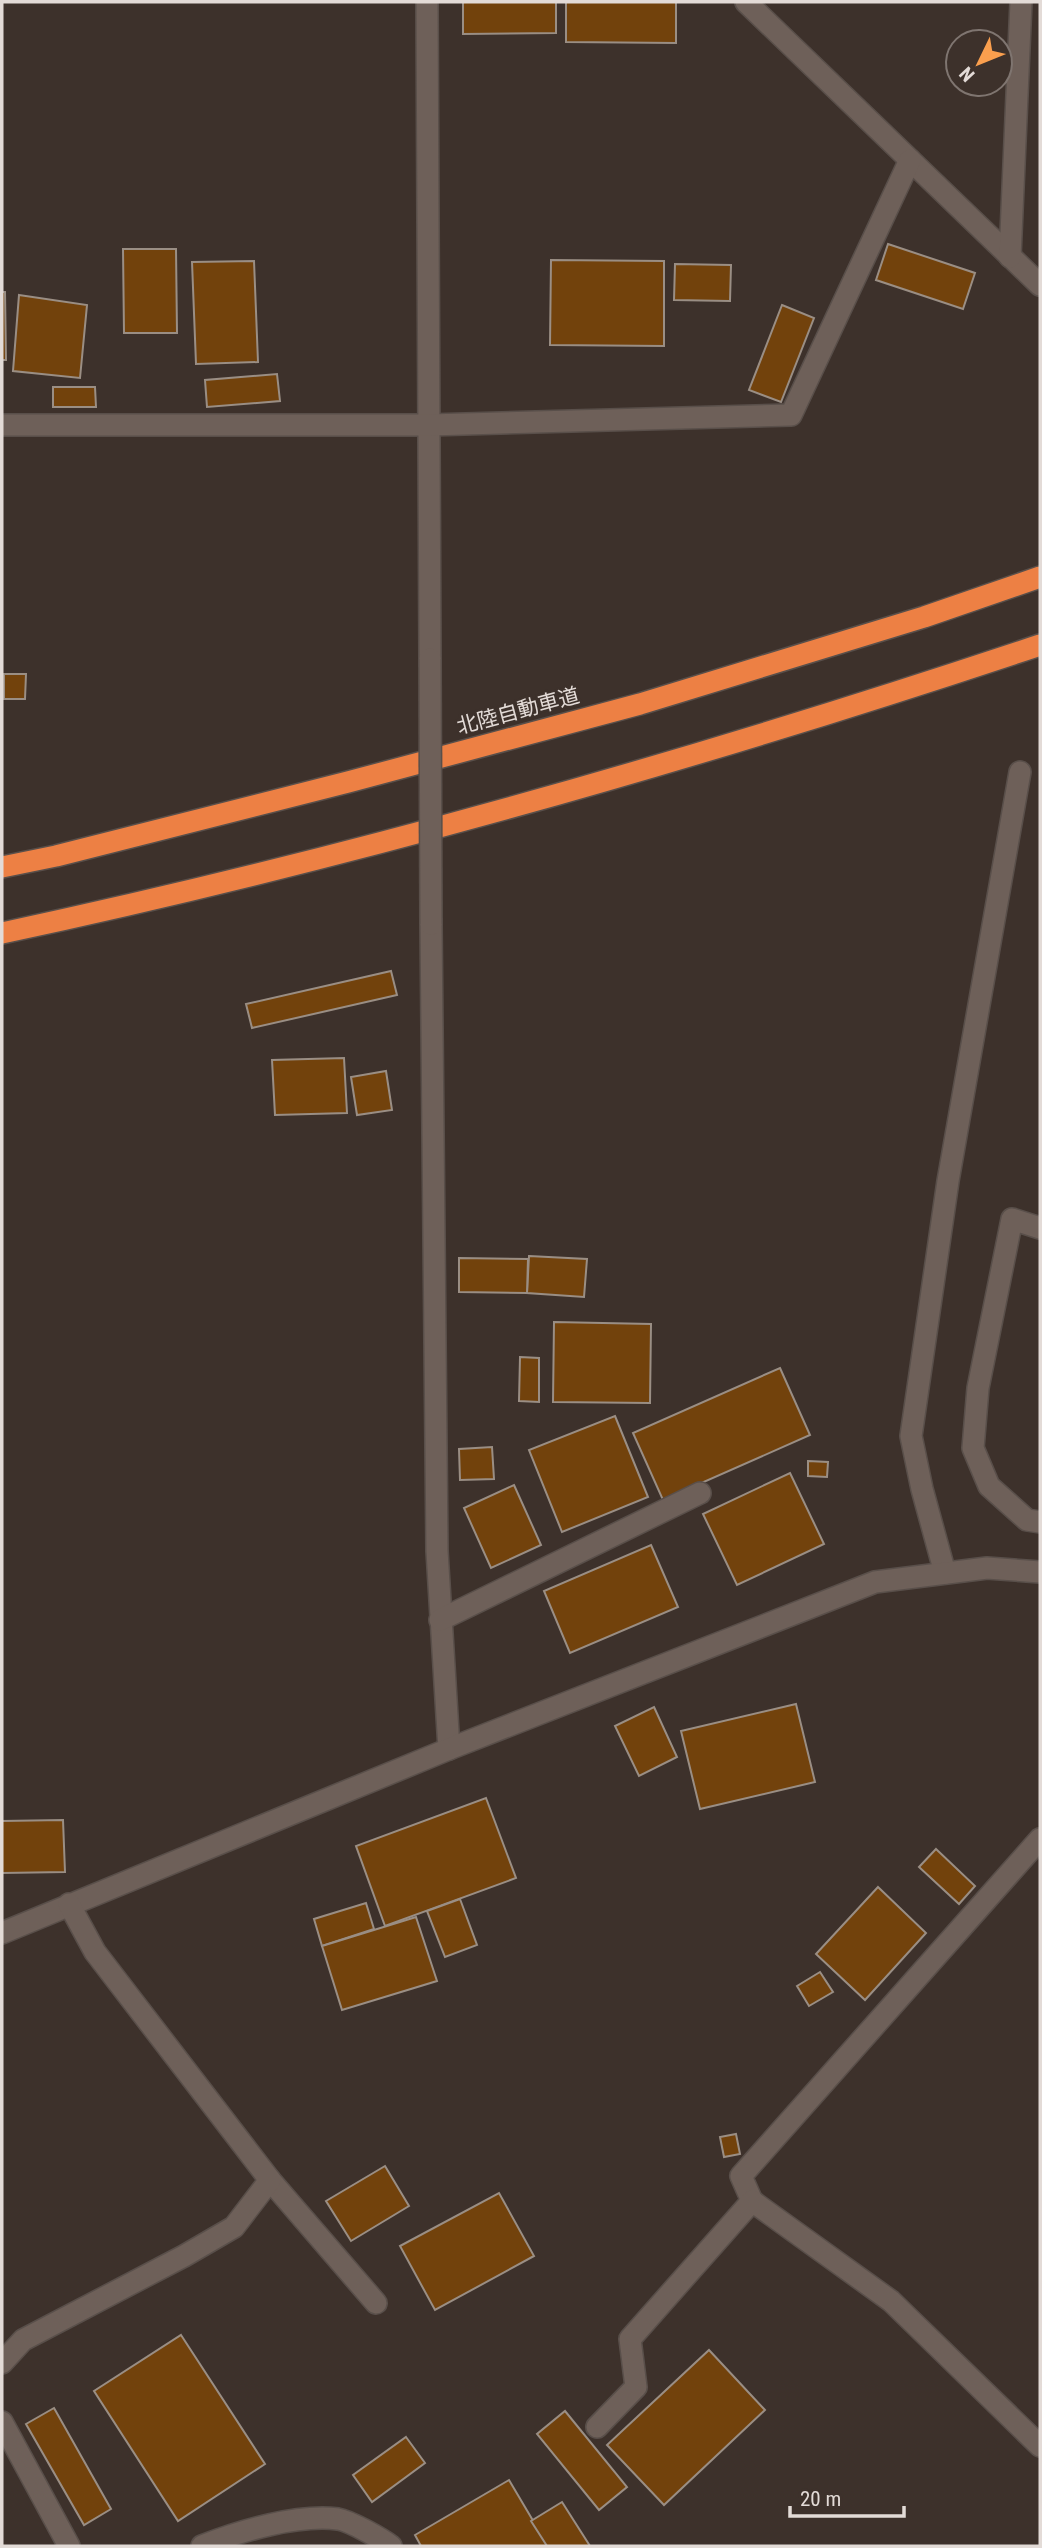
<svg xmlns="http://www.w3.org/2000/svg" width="1042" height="2548" viewBox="0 0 1042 2548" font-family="'Roboto Condensed','Noto Sans JP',sans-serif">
<rect width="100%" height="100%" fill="#3d312b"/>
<g fill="#72420c" stroke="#9a8e84" stroke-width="2">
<polygon points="463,2 556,2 556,33 463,34"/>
<polygon points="566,2 676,2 676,43 566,42"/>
<polygon points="888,244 975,273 963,309 876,280"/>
<polygon points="123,249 176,249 177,333 124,333"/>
<polygon points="551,260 664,261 664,346 550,345"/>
<polygon points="254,261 258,362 196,364 192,262"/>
<polygon points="675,264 731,265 730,301 674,300"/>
<polygon points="2,292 5,292 6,360 2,360"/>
<polygon points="19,295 87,305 80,378 13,371"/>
<polygon points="782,305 814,318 781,402 749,390"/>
<polygon points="277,374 280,401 207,407 205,380"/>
<polygon points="53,387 95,387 96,407 53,407"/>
<polygon points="4,674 26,674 25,699 4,699"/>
<polygon points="391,971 397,995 252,1028 246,1004"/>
<polygon points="344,1058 347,1113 275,1115 272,1060"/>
<polygon points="386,1071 392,1110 357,1115 351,1077"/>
<polygon points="529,1256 587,1259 584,1297 527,1293"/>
<polygon points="459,1258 528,1259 527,1293 459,1292"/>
<polygon points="554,1322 651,1324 650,1403 553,1402"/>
<polygon points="520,1357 539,1358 539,1402 519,1401"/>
<polygon points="780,1368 810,1435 663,1500 633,1433"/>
<polygon points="615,1416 648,1497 562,1532 529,1450"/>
<polygon points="492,1447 494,1479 460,1480 459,1449"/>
<polygon points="808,1461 828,1462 827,1477 808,1476"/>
<polygon points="790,1473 824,1544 737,1585 703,1514"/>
<polygon points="514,1485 541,1545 491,1568 464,1508"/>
<polygon points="651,1545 678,1607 570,1653 544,1591"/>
<polygon points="796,1704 815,1782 700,1809 681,1731"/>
<polygon points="654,1707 677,1757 639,1776 615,1726"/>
<polygon points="486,1798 516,1878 385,1926 356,1846"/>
<polygon points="63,1820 65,1872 2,1873 2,1821"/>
<polygon points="936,1849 975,1886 959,1904 919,1867"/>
<polygon points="878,1887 926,1933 865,2000 816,1954"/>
<polygon points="460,1899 477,1945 445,1957 427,1911"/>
<polygon points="366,1903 374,1929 322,1946 314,1919"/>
<polygon points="416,1917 437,1981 342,2010 322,1946"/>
<polygon points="820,1972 833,1992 809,2006 797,1986"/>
<polygon points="736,2134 740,2154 724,2157 720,2137"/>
<polygon points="385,2166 409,2206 351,2241 326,2201"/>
<polygon points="499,2193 534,2256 435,2310 400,2246"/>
<polygon points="181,2335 265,2464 178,2521 94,2391"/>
<polygon points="709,2350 765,2410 664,2505 607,2445"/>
<polygon points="54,2408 111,2509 84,2525 26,2424"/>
<polygon points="565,2411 627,2487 599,2510 537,2434"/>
<polygon points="406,2437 425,2463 372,2502 353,2475"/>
<polygon points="509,2480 548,2546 421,2546 415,2535"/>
<polygon points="562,2502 590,2546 547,2546 531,2521"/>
</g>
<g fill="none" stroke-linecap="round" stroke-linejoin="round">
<defs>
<g id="minor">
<polyline points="427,2 430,659"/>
<polyline points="746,2 1040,285"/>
<polyline points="1010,257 1021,2"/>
<polyline points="2,425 429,425 791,415 910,160"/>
<polyline points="431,924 437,1551 449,1749"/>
<polyline points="1040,1228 1012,1219 978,1388 973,1448 989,1486 1027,1520 1040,1522"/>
<polyline points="945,1573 922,1489 911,1436 948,1181 1020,772"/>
<polyline points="440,1620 700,1493"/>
<polyline points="2,1933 449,1749 875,1582 987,1568 1040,1572"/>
<polyline points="270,2180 376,2303"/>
<polyline points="752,2201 741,2176 1040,1839"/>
<polyline points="2,2363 23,2340 184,2256 234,2227 270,2180 95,1952 69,1904"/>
<polyline points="2,2422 69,2546"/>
<polyline points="597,2427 636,2387 630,2339 752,2201 891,2301 1040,2446"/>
<path d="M202,2546c38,-15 95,-32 136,-27 12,2 44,20 53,27"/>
</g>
<g id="highway">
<polyline points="2,867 56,856 348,782 640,704 924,617 1040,577"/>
<path d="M2,933c351,-75 697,-174 1038,-288"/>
</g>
</defs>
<use href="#minor" stroke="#594f4a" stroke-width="24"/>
<use href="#highway" stroke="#594f4a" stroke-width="24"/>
<use href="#minor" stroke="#6e6059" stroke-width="21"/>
<use href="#highway" stroke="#ed8044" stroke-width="21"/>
<defs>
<polyline id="minor-bridge" points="430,659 431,924"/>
</defs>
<use href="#minor-bridge" stroke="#594f4a" stroke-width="24" stroke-linecap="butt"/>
<use href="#minor-bridge" stroke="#6e6059" stroke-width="21"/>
</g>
<g text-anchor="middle" stroke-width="5" stroke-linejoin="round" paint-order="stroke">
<g font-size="21" fill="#e3dbd7" stroke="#3d312b">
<text transform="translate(518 711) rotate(-15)" y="7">北陸自動車道</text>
</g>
</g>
<rect width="1042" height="2548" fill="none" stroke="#e3dbd7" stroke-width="7"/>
<g transform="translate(979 63) rotate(227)"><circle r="33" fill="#3d312b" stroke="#7f7570" stroke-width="2"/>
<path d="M0-5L12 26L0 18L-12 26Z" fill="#fa9f4e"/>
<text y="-10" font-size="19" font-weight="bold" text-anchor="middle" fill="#e3dbd7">N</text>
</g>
<path d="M790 2506v10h114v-10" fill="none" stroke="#e3dbd7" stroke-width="3.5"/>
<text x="800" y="2506" font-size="21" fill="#e3dbd7" stroke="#3d312b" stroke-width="5" paint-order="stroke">20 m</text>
</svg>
